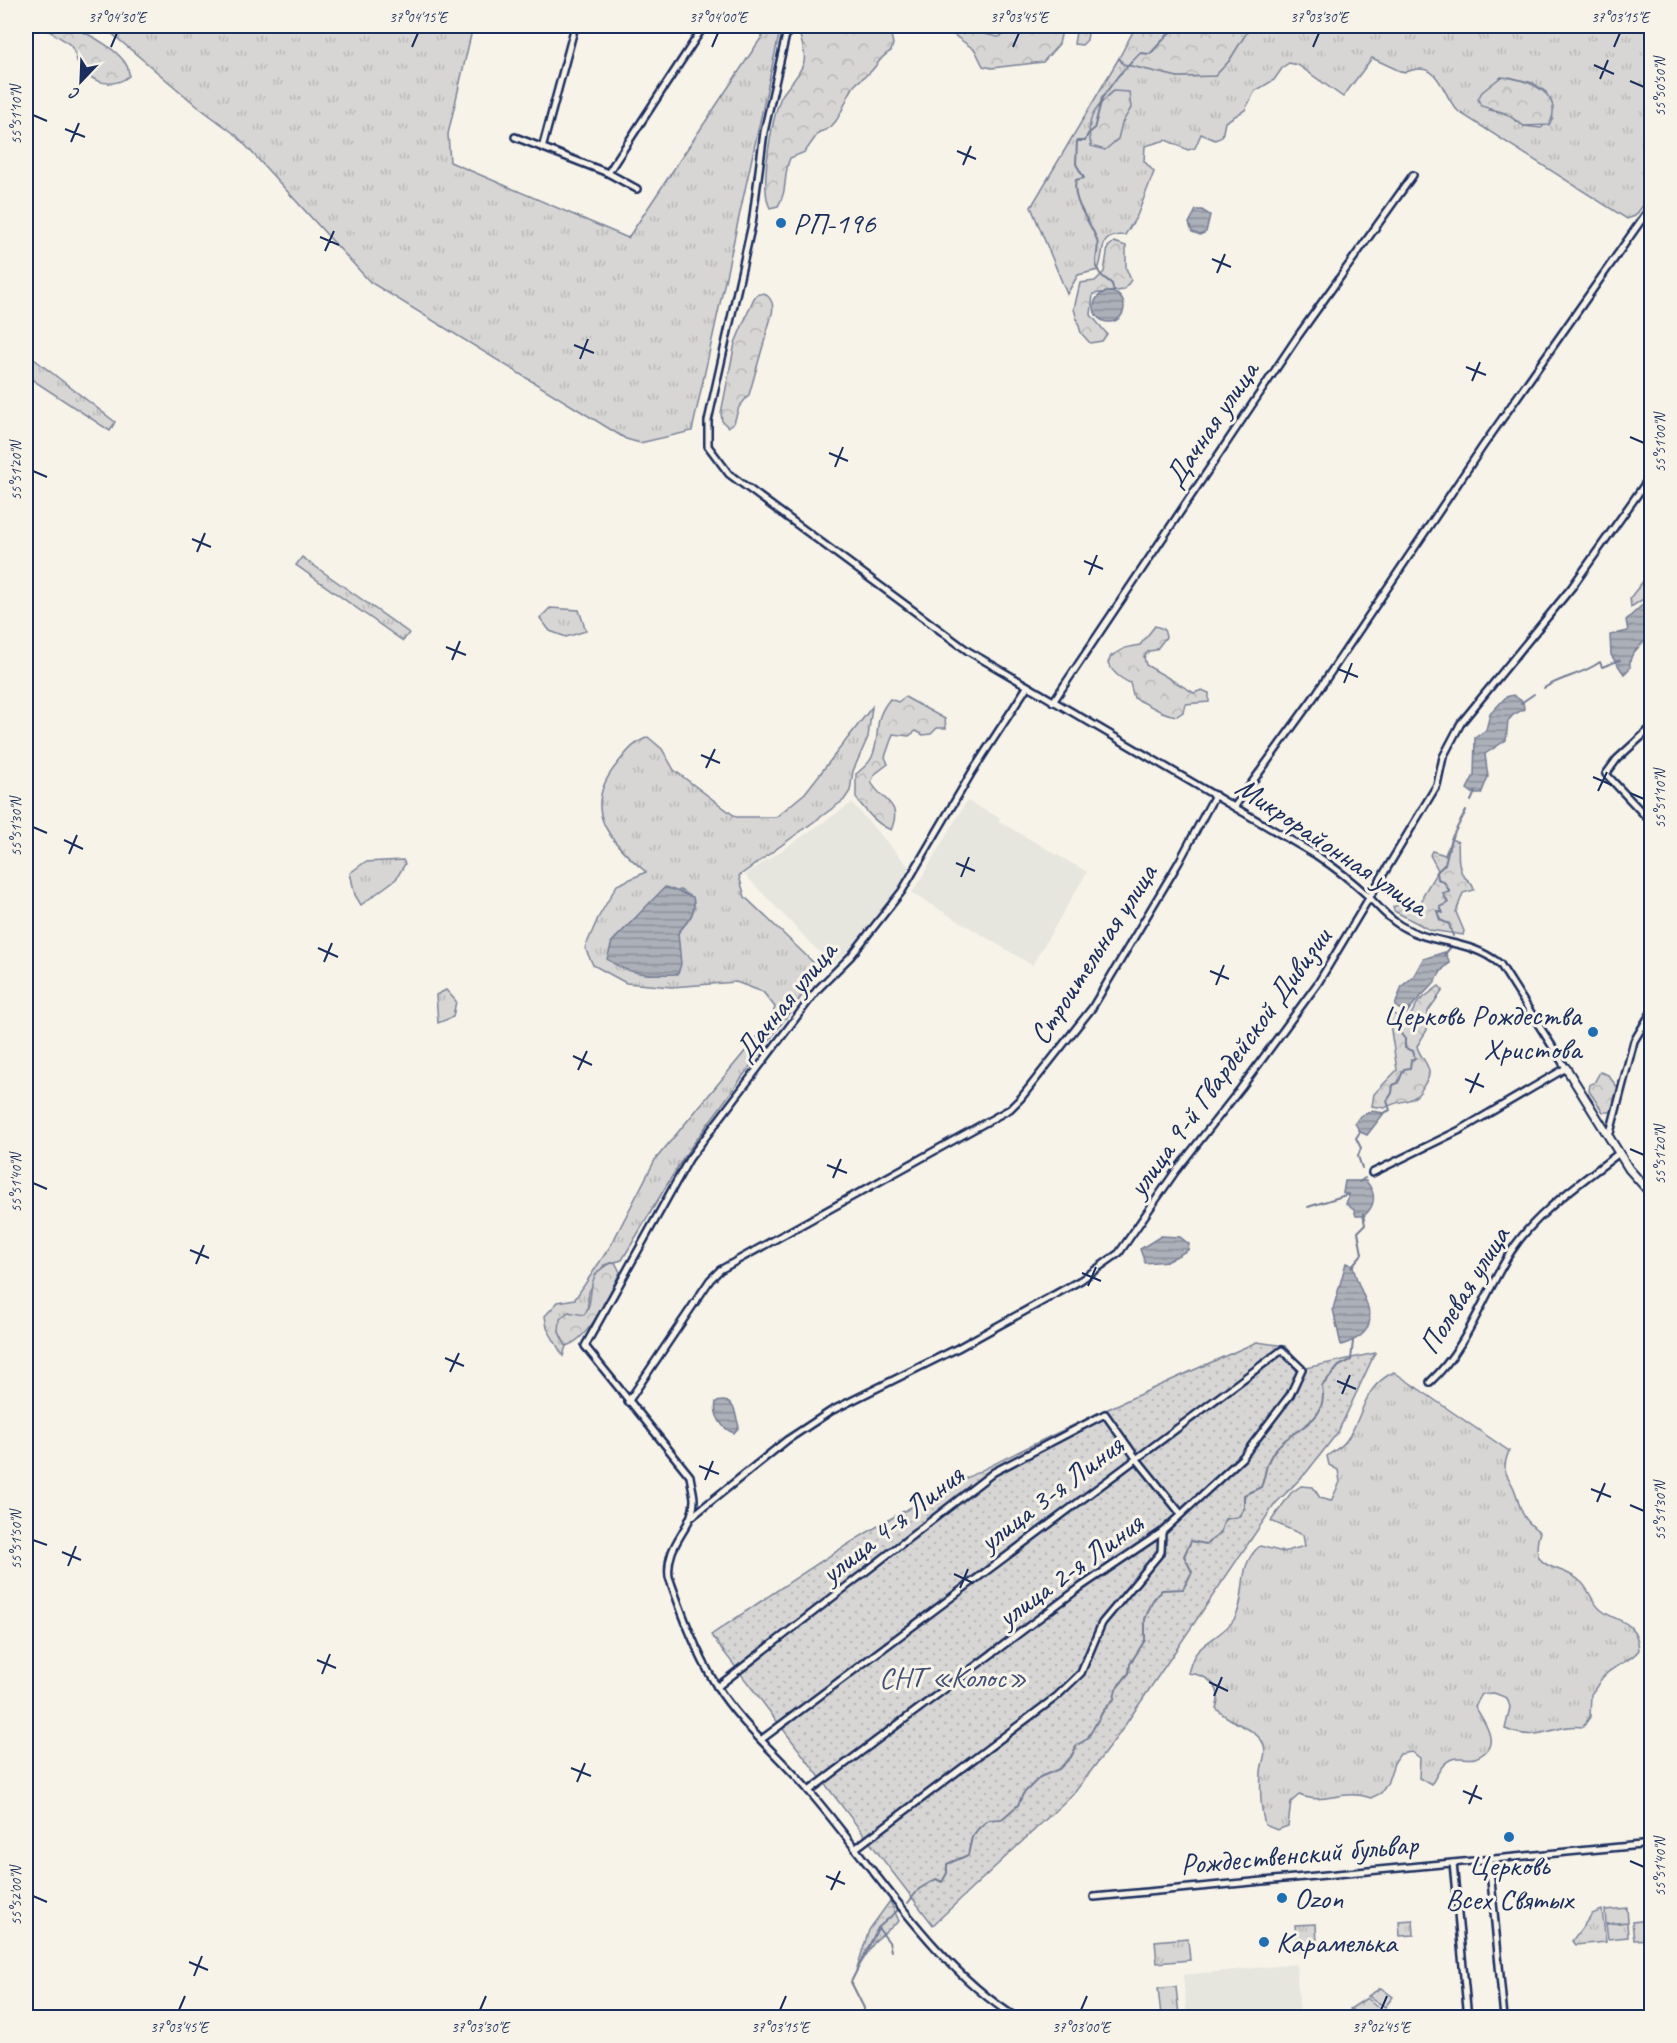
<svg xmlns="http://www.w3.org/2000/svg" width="1677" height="2043" viewBox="0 0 1677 2043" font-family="Caveat,sans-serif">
<defs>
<pattern id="grass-tufts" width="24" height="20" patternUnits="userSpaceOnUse" patternTransform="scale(1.5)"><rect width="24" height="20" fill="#d7d6d4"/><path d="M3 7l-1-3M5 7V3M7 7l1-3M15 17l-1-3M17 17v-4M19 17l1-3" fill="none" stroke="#b8b8b8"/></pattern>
<pattern id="forest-crowns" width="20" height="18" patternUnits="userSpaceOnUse" patternTransform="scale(1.5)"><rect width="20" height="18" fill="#d7d6d4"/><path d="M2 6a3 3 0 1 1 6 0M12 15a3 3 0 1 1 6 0" fill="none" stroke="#b8b8b8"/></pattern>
<pattern id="wetland-marsh" width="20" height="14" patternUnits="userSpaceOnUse" patternTransform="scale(1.5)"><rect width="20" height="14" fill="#d7d6d4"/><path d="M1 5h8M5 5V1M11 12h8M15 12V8" fill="none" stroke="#b8b8b8"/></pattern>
<pattern id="garden-dots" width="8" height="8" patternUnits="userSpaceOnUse" patternTransform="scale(1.5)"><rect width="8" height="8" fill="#d7d6d4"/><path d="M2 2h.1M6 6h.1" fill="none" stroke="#b8b8b8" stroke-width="1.8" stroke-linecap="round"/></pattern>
<pattern id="water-rules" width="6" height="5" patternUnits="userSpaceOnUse" patternTransform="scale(1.5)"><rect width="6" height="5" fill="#acb0b9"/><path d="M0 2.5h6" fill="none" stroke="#8b909a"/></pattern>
</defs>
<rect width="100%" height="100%" fill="#f7f3e8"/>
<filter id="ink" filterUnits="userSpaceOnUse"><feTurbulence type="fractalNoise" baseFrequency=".0167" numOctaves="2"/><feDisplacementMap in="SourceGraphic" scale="12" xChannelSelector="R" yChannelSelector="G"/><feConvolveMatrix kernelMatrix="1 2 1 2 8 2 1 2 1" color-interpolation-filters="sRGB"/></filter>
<g filter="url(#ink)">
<g fill="#e6e5de">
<polygon points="967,801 1000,818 998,821 1087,872 1032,965 912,893"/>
<polygon points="852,803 909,867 887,908 850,949 832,965 745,875"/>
<polygon points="1296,1964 1300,2017 1187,2017 1183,1975"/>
</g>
<g fill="url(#grass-tufts)" stroke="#798299" stroke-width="1.5" fill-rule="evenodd">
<polygon points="103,26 473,26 448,134 450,162 628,238 769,26 781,26 692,431 640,443 626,439 370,282 236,135 197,106"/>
<path d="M1266,26h385v169l-16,21 -8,3 -168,-107c-18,-16 -18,-56 -55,-39l-32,-15 -29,39 -45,-32 -9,-2 -6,4 -9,13 -19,11 -10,19 -20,12 -3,15 -7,3 -14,-6 -6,14 -7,2 -22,-10 -21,6 -1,15 10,11 -17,44 -12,19c-29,0 -19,16 -27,35l-20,5 -11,19 -36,-87 88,-149 4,6 55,13 37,-1 14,-15 21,-34zM1509,77l24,6 13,9 7,26 -12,10 -17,-2 -19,-13 -16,-3z"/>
<polygon points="34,359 115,422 110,431 28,377"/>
<polygon points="302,557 409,633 403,641 296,565"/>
<polygon points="550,608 579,610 586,631 566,637 550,631 540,618"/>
<path d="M872,707l-4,30 -15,34 -3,20 -6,9 -105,76 6,21 71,68 1,10 -134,183 -61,102 -18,5 -15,27 -2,20 -28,20 7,14 -3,10 -16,-28 -2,-12 13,-14 17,-3 36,-54 44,-85 116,-140 4,-13 -12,-15 -27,-10 -64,5 -46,-4 -33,-18 -8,-17 13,-30 19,-33 29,-13c-37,-31 -66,-63 -29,-108 10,-12 16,-21 31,-27l14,12 12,21 62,47h40l29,-24zM680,890l13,8c4,16 -6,24 -15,35l-66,9 22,-22z"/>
<polygon points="403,860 405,864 396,879 361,905 355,895 350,873 365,862"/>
<polygon points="446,990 456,1001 453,1017 438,1023 436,995"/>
<path d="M1394,1372l115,79c-10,25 1,23 7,43 5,18 8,27 24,38 -13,42 20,30 41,50 8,7 11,20 19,27 15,14 37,8 39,41 -9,12 -24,15 -34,25 -6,5 -8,13 -14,19l-1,23 -7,10c-31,-4 -41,17 -78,2l5,-22 -3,-9 -13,-5 -12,1 -7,12c8,15 30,41 0,52 -7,2 -16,-2 -23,1 -11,4 -15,17 -21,26l-12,-7 1,-20 -8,-6 -12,2 -6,9 -7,21 -6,9 -10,5c-30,-10 -45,8 -72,-3l-8,7 -3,24 -11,4 -12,-5c-4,-15 -5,-36 -4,-52 0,-11 8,-21 1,-32 -12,-16 -34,-18 -46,-33 8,-21 -8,-33 -28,-35 2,-6 4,-16 9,-21 10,-12 30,-20 38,-34 13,-24 1,-53 25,-72l23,6 22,-6 -2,-11 -32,-14 20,-28 10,-7 12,1 7,11 11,3 9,-19 -2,-12 -9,-5 -2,-9c6,-5 15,-9 19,-15 19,-26 15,-53 48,-69z"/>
<polygon points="1602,1910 1606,1942 1575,1945 1572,1941 1592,1914"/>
<polygon points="1413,1920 1414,1935 1400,1936 1399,1921"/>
<polygon points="1650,1920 1651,1939 1634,1940 1632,1922"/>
<polygon points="1627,1922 1628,1937 1608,1939 1606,1924"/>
<polygon points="1316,1924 1317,1943 1309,1950 1298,1951 1295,1925"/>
<polygon points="1188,1938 1190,1960 1157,1963 1155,1941"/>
<polygon points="1176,1987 1179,2015 1161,2016 1158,1988"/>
<polygon points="1367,1998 1382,2010 1376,2017 1363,2017 1350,2009"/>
</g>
<g fill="url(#forest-crowns)" stroke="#798299" stroke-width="1.5">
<path d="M38,26c8,-1 21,-3 29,0 18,5 64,28 62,50 -16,13 -37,7 -49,-9 -5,-7 -4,-16 -10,-22 -5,-5 -25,-17 -32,-19z"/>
<path d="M799,26h90l4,18 -2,7c-12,6 -14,16 -23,23 -5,4 -10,7 -14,12 -11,16 -14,43 -35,46l-14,20 -15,6c-7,16 -2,33 -12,48l-8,2c-11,-21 2,-89 11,-111 6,-11 17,-18 23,-35 3,-12 -6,-24 -5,-36z"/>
<polygon points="1028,26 1063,26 1059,44 1043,62 992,68 983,66 975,50 954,35 959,28 998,37"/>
<polygon points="1077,26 1089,26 1087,40 1082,45 1074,44"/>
<polygon points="1136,26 1266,26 1250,27 1229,61 1215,76 1178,77 1123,64 1119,58"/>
<path d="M1501,77c25,1 65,16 48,48l-25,1 -19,-13 -24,-7 -3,-7 4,-7z"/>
<path d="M1113,91l16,1 2,16 -9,15 -4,16 -13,11 -14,-4c-6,-28 3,-36 22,-55z"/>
<polygon points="1114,242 1126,246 1126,268 1131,280 1124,290 1093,294 1091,315 1107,334 1102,341 1090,343 1081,333 1074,309 1080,283 1095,281 1104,272 1108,247"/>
<path d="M764,293c8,6 10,11 8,21l-23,81 -10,12 -5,16 -6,4 -6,-6 -1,-8 14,-70 18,-43 3,-5z"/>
<polygon points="1651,571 1651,594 1631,607 1630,598"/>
<path d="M1155,626l9,3 2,8 -10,13 -7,1 -5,6 2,8 48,28 8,-3 7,3v9l-24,2 -2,8 -6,4c-17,-2 -28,-12 -43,-18l-4,-15c-10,-5 -16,-9 -22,-20l3,-7 14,-8 15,-3z"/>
<path d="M905,697l40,22 1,9h-9l-6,6 -8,1 -7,-4 -7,5 -16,-2 -8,23 3,7 -13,10 -4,8c12,21 32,20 20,48 -15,-6 -25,-19 -35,-32v-24c6,-5 13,-10 16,-17 10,-23 -1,-35 18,-58l8,3z"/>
<path d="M1451,839l7,3c1,10 -1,19 3,29 2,8 12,10 13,19l-11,3 -7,19 8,19 -1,4 -33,-5 -36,-19 -1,-4 7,-3 21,5 2,-14 15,-25 -8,-15 2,-4 13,4z"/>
<path d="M1439,986l4,4 -15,21 -1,19 -10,16c2,10 11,16 12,26 1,6 -2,8 -5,13 -9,21 -24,13 -39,23l-13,-2 2,-12 23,-24 -9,-59 15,8 6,-1 9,-16z"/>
<polygon points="1600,1072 1608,1075 1618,1088 1611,1112 1603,1112 1589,1091 1590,1084 1594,1083"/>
<path d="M615,1262l5,10c-11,23 -30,67 -54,74l-7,-14 1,-13 8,-7 16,3c14,-18 -4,-42 31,-53z"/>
</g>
<polygon fill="url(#wetland-marsh)" stroke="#798299" stroke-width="1.5" points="890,1901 899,1921 875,1941 856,1971 869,1930"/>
<path fill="url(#garden-dots)" stroke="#798299" stroke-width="1.5" d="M1257,1342l28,4 21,22 69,-15 -37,79 -32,41 -31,31 -156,230 -44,58 -142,133 -222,-290c73,-49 145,-100 223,-140 105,-56 214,-105 323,-153z"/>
<g fill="#d7d6d4" stroke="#798299" stroke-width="1.5">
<polygon points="1627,1908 1628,1922 1606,1924 1605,1910"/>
<polygon points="1381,1988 1393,1997 1385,2007 1368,1996"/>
</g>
<g fill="url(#water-rules)" stroke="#727c95" stroke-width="1.5">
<polygon points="1196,210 1202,210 1210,215 1206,232 1200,235 1192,232 1189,223"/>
<circle cx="1109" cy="307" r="15"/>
<path d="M1651,597l-2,39c-8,11 -21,16 -19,32l-6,6 -13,-19 -1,-20 18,-4 -2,-11z"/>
<polygon points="1513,695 1523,702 1524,709 1513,715 1508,721 1506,740 1485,754 1488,777 1481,794 1474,794 1467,789 1474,775 1475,738 1486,730 1490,714 1506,697"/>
<path d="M665,887l28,10c4,17 -6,24 -15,36l3,31 -3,10c-27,1 -49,2 -71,-15l5,-17z"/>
<path d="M1445,952l5,11c-11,6 -10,14 -18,22 -10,11 -17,16 -26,29l-11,-8 7,-20 11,-9 10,-18z"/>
<polygon points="1372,1111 1384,1113 1367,1135 1360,1132 1355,1123 1360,1116"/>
<path d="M1345,1181h21c11,13 10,24 -2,35h-8l-2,-6 -8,-6 3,-9 -6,-2z"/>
<polygon points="1161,1236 1180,1237 1189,1244 1188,1250 1168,1261 1145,1263 1140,1249"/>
<path d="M1346,1263l7,2c4,32 42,63 -12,80l-8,-36z"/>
<path d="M723,1401l6,1 5,6 5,19 -5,6c-12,-4 -21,-18 -18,-31z"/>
</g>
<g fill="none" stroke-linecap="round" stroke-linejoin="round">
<g stroke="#727c95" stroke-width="2">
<path d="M1114,292l-2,-8c-4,-4 -11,-7 -13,-12 -7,-11 1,-20 -2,-32 -7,-20 -26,-38 -21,-60l8,-2 -8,-14 1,-23h8l3,-7 6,-5 8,-31 16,-22 22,-23 10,1 26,-28"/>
<path d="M1544,688c19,-12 38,-13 56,-26l2,5 18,-7"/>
<polyline points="1521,703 1534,694"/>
<polyline points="1471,801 1475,792"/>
<polyline points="1453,936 1449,924 1440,920 1437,911 1443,913 1440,907 1448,903 1443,893 1450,892 1444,882 1438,879 1437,872 1445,864 1451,839 1466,811"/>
<polyline points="1444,955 1451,947"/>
<polyline points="1382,1114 1390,1110 1387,1101 1392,1093 1393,1085 1398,1083 1404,1069 1410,1068 1411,1060 1415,1058 1413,1051 1405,1048 1405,1039 1398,1030 1402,1009"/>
<polyline points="1360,1132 1356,1138 1361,1148 1358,1156 1362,1168"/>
<polyline points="1359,1182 1365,1178"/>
<polyline points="1308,1207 1349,1194"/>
<polyline points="1351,1267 1362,1254 1358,1232 1365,1225 1363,1214"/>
<path d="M908,1903l11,-14 17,-10 6,3 5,-9v-9l21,-9 4,-18 6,-8 10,-9 14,-1 16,-14 5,-11 17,-17 19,-8 12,-12 6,-12 10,-6 17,-29 10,-11 2,-10 13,-16 1,-9 15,-24v-21l8,-19 9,-10 21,-1 9,-17 -8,-16 7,-15 15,3 14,-10 5,-15 14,-2 5,-9v-13l17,-8c4,-9 4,-19 8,-27 15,-34 61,-31 53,-74l17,-20 12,-6 2,-19"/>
<polyline points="878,1928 889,1942 891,1951"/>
<polyline points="863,2018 864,2008 851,1982 878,1928 898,1910"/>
</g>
<defs>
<g id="minor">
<path d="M788,26l-24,106 -12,92 -44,197v25l21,28 239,177 348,204c18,12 35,25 51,40 11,11 20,23 34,31 33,20 67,12 99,38l66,104 -104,61 -90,44"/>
<polyline points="515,137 608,173 637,189"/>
<polyline points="543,145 575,26"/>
<polyline points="608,173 704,26"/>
<polyline points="1053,702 1298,336 1413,175"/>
<polyline points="1652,727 1617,759 1606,774 1652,823"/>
<polyline points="1235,806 1314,697 1483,446 1652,205"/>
<polyline points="1609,1137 1634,1041 1652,1011"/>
<path d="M1430,1382c37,-34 53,-86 80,-129 26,-41 71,-70 109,-100"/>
<polyline points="628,1402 710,1280 720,1270 1010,1109 1021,1098 1092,1008 1179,862 1215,795"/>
<polyline points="689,1519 787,1440 831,1411 958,1348 1081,1280 1119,1253 1175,1172 1241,1088 1318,983 1437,785 1443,757 1461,723 1572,587 1652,474"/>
<polyline points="717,1687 994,1472 1105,1414 1136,1458 1181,1514"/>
<polyline points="762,1739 1282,1350 1302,1369 1290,1395 1242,1458 1162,1532 1082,1586 809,1791"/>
<polyline points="856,1848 1056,1697 1081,1673 1102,1623 1161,1552 1162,1532"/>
<polyline points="1489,1859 1504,2018"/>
<polyline points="1453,1863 1468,2018"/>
<polyline points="1094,1897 1652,1844"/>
<path d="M1017,2018c-83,-51 -144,-153 -208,-227 -30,-35 -68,-66 -93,-106 -20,-33 -34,-71 -47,-108 -4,-35 25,-48 25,-77 0,-7 -3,-16 -4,-24l-105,-130 104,-187 128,-169 34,-34 51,-65 70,-119 55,-85"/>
</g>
<polyline id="tertiary" points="1566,1068 1629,1169 1652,1195"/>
</defs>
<use href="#minor" stroke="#1b2f5e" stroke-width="10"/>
<use href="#tertiary" stroke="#1b2f5e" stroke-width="11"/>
<use href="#minor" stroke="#f7f3e8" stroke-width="5"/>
<use href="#tertiary" stroke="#f7f3e8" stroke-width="7"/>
</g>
</g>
<path fill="none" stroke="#1b2f5e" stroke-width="2" d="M111,47l6,-14M412,47l6,-14M712,47l6,-14M1013,47l6,-14M1313,47l6,-14M1614,47l6,-14M1594,65l20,9M1600,79l8,-19M1630,81l14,6M33,115l14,6M65,129l20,8M71,142l8,-19M957,151l19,8M963,165l8,-19M320,237l19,8M325,251l9,-20M1212,259l19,8M1217,273l8,-19M574,345l20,8M580,359l8,-20M1466,367l20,8M1472,381l8,-19M1630,437l14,6M829,453l19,8M835,467l8,-20M33,471l14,6M192,539l19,8M197,552l8,-19M1084,561l19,8M1089,575l8,-20M446,647l20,8M452,660l8,-19M1338,669l20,8M1344,683l8,-20M701,755l19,8M706,768l9,-19M1593,777l19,8M1598,791l9,-19M1630,793l14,6M33,827l14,6M64,840l19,9M69,854l8,-19M956,863l19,8M961,877l8,-20M318,948l20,9M324,962l8,-19M1210,971l19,8M1216,985l8,-20M573,1056l19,9M578,1070l9,-19M1465,1079l19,8M1470,1093l9,-20M1630,1149l14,6M827,1165l20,8M833,1178l8,-19M33,1183l14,6M190,1250l19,8M196,1264l8,-19M1082,1273l19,8M1088,1286l8,-19M445,1358l19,8M450,1372l9,-19M1337,1381l19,8M1342,1394l8,-19M699,1466l20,8M705,1480l8,-19M1591,1489l20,8M1597,1502l8,-19M1630,1505l14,6M33,1540l14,5M62,1552l19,8M68,1566l8,-20M954,1574l19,9M960,1588l8,-19M317,1660l19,8M322,1674l8,-20M1209,1682l19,9M1214,1696l8,-19M571,1768l20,8M577,1782l8,-19M1463,1791l19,8M1469,1804l8,-19M1630,1861l14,6M826,1876l19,8M831,1890l9,-19M33,1896l14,6M189,1962l19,8M194,1976l8,-20M179,2010l6,-14M480,2010l6,-14M780,2010l6,-14M1081,2010l6,-14M1381,2010l6,-14"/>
<g fill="#1f6fb2" stroke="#f7f3e8" stroke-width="2">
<circle cx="781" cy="223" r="6"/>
<circle cx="1593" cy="1032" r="6"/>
<circle cx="1509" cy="1837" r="6"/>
<circle cx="1282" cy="1898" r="6"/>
<circle cx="1264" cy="1942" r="6"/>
</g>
<g text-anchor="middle" stroke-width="6" stroke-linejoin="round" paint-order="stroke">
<g font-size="30" fill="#1b2f5e" stroke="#f7f3e8" text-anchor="start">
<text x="793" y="233">РП-196</text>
<text x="1581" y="1025" text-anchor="end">Церковь Рождества<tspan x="1581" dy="34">Христова</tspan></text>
<text x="1509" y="1875" text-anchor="middle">Церковь<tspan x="1509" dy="34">Всех Святых</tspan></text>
<text x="1294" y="1908">Ozon</text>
<text x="1276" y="1952">Карамелька</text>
</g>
<g font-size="30" fill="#1b2f5e" stroke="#f7f3e8">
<text transform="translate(1211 424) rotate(-56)" y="10">Дачная улица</text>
<text transform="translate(1332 846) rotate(34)" y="10">Микрорайонная улица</text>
<text transform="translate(1093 954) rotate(-57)" y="10">Строительная улица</text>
<text transform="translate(785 1001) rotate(-51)" y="10">Дачная улица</text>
<text transform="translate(1229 1062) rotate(-54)" y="10">улица 9-й Гвардейской Дивизии</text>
<text transform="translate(1464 1290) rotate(-58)" y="10">Полевая улица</text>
<text transform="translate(1051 1493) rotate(-37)" y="10">улица 3-я Линия</text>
<text transform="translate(892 1524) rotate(-38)" y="10">улица 4-я Линия</text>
<text transform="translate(1070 1570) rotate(-36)" y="10">улица 2-я Линия</text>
<text transform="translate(1299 1854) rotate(-5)" y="10">Рождественский бульвар</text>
</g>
<g font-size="30" fill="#415076" stroke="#f7f3e8">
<text x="953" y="1687">СНТ «Колос»</text>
</g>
</g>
<rect width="1677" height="2043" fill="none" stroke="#f7f3e8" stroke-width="66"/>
<g transform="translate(81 81) rotate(203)" stroke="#f7f3e8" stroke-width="4.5" paint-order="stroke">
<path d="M0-4.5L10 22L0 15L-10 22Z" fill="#1b2f5e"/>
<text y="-9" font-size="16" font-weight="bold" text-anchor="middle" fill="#1b2f5e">С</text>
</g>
<rect x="33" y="33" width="1611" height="1977" fill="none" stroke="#1b2f5e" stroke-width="2"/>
<g font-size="15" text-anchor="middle" fill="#1b2f5e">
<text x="117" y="22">37°04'30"E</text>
<text x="418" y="22">37°04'15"E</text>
<text x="718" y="22">37°04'00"E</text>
<text x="1019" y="22">37°03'45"E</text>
<text x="1319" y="22">37°03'30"E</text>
<text x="1620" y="22">37°03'15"E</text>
<text transform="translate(1660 87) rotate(-90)" y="5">55°50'50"N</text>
<text transform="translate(16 115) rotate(-90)" y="5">55°51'10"N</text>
<text transform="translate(1660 443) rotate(-90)" y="5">55°51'00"N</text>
<text transform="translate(16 471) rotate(-90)" y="5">55°51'20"N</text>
<text transform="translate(1660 799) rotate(-90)" y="5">55°51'10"N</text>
<text transform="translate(16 827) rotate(-90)" y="5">55°51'30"N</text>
<text transform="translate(1660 1155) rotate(-90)" y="5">55°51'20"N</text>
<text transform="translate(16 1183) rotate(-90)" y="5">55°51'40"N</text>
<text transform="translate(1660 1511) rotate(-90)" y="5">55°51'30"N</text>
<text transform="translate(16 1540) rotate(-90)" y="5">55°51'50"N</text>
<text transform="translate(1660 1867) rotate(-90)" y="5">55°51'40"N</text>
<text transform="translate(16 1896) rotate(-90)" y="5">55°52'00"N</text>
<text x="179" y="2032">37°03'45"E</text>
<text x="480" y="2032">37°03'30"E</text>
<text x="780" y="2032">37°03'15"E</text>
<text x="1081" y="2032">37°03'00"E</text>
<text x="1381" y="2032">37°02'45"E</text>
</g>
</svg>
